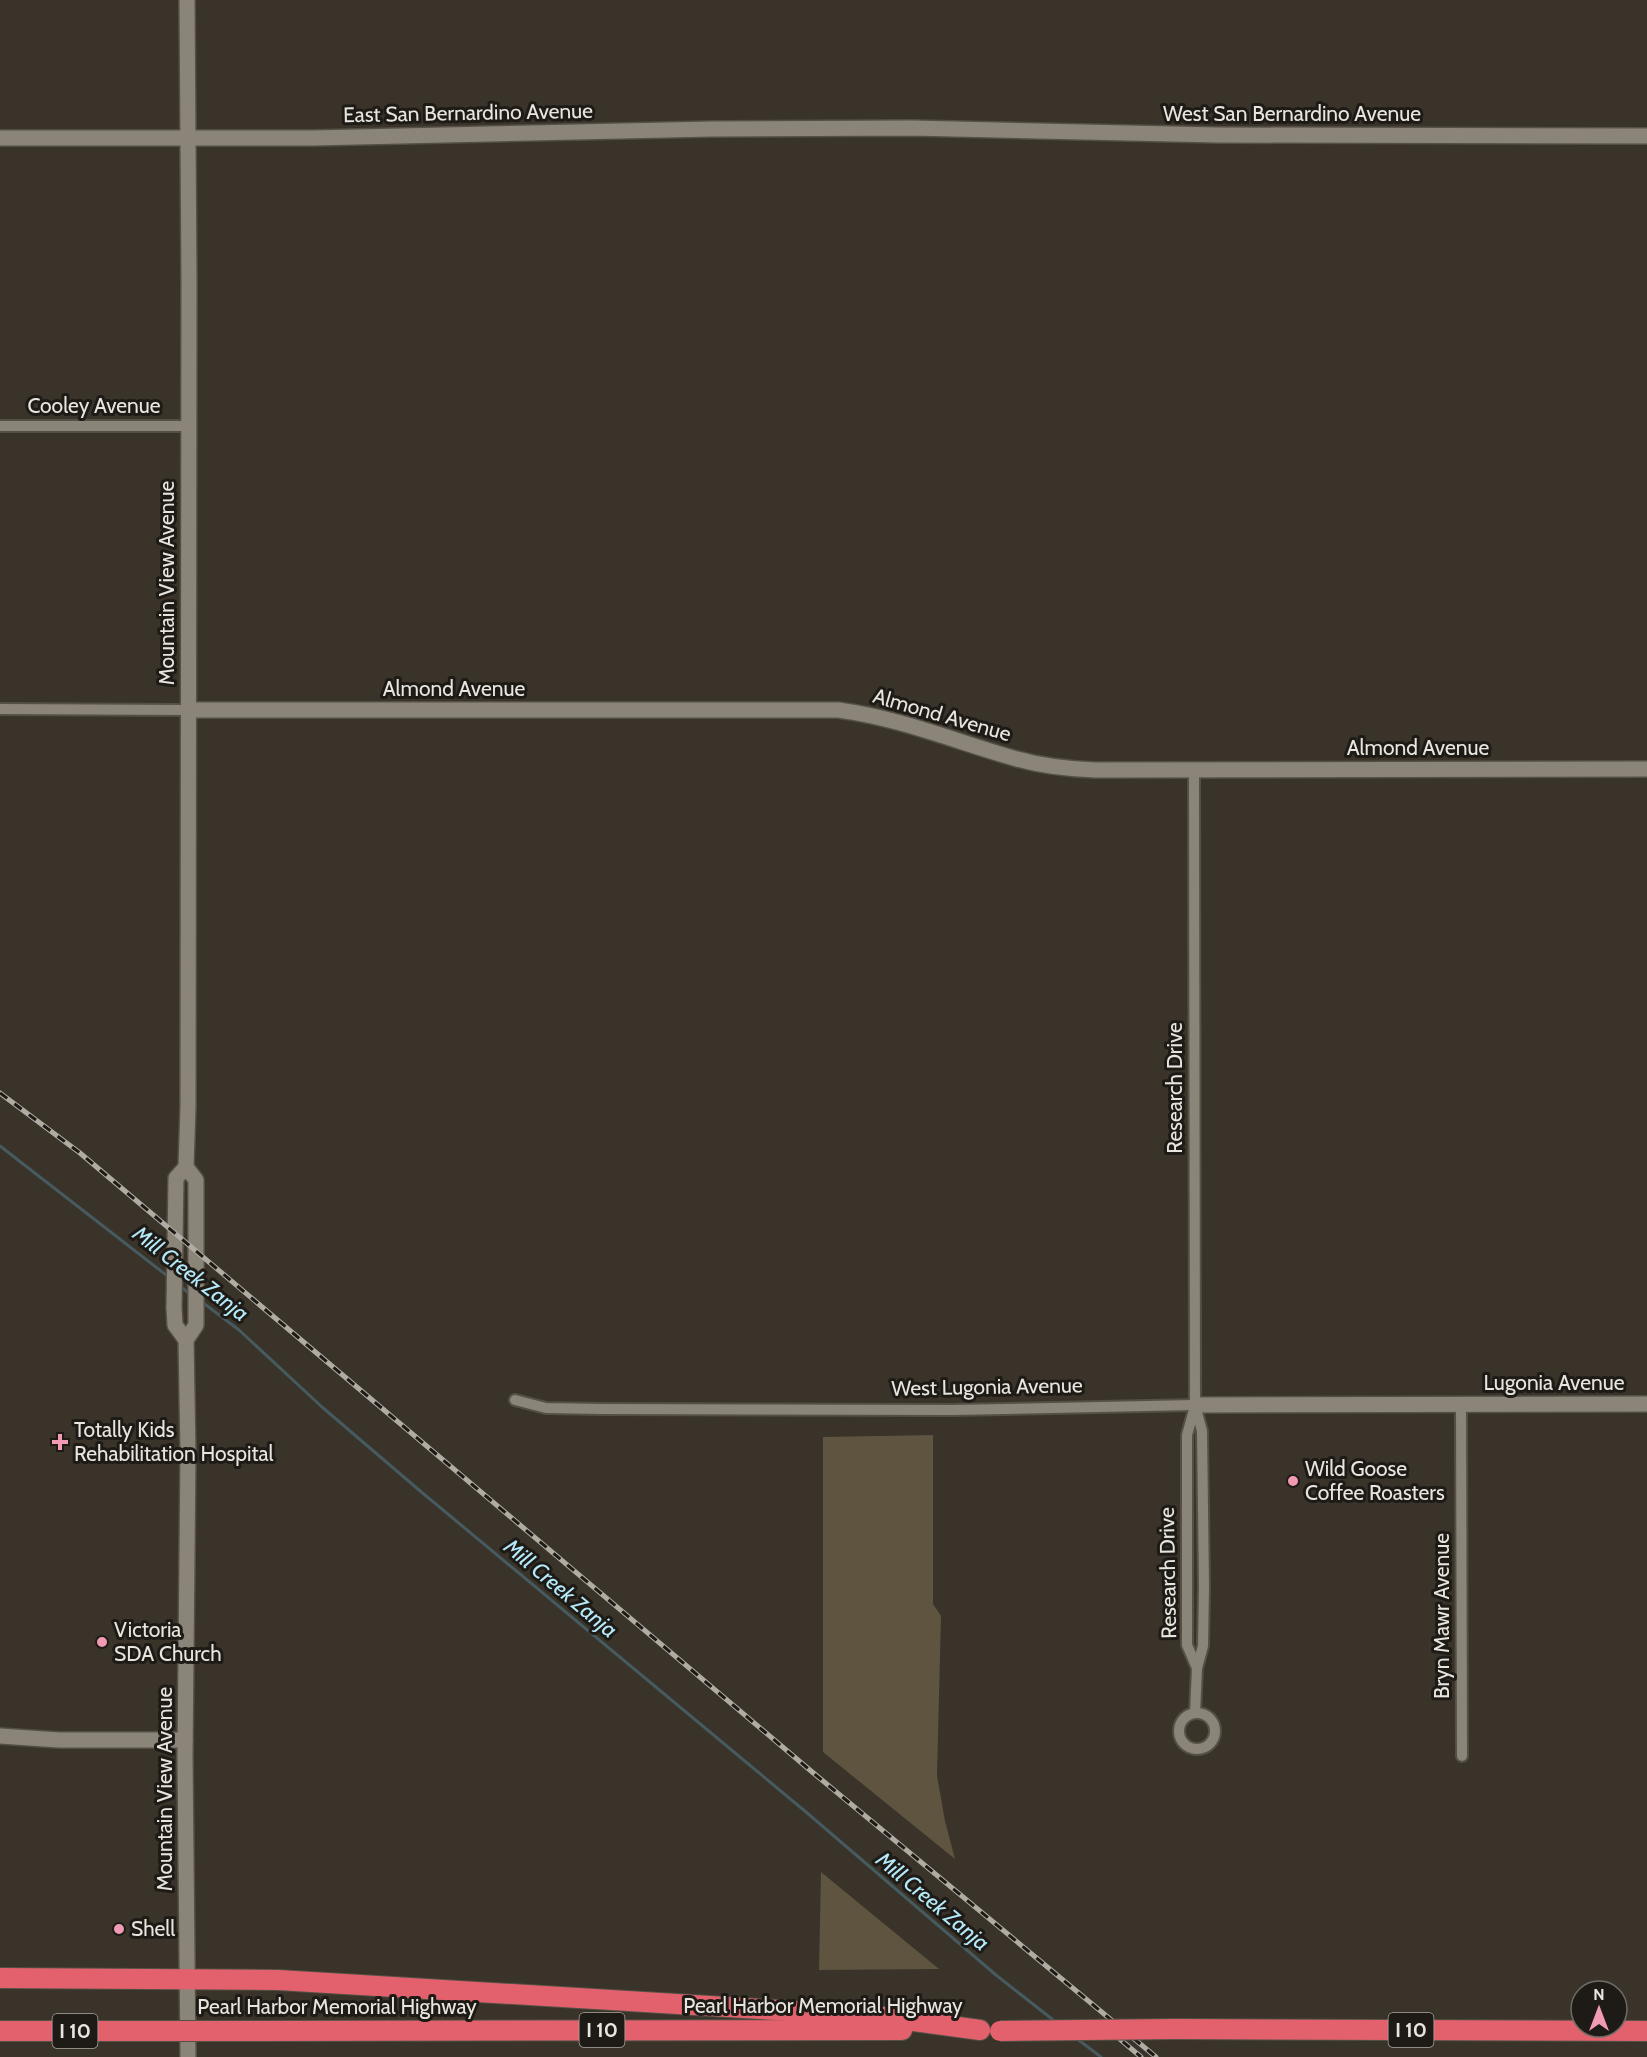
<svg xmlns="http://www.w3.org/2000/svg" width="1647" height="2057" viewBox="0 0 1647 2057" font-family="Cabin,sans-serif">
<rect width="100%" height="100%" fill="#393329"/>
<g fill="#5f5440">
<polygon points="933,1435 933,1604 941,1616 937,1776 945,1821 955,1859 823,1752 823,1437"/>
<polygon points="821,1872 939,1969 819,1970"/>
</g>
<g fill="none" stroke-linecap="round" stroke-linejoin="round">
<g stroke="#465a5f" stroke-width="3">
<polyline points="0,1146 170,1278"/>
<polyline points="180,1286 191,1295"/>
<polyline points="202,1302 239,1330 322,1407 419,1490 806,1812 996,1975 1057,2023"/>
<polyline points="1076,2038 1101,2057"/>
</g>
<defs>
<g id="street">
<polyline points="0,426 188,426"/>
<polyline points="0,709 188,710"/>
<polyline points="1194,770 1195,1405 1202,1431 1204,1586 1203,1646 1197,1668 1195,1713"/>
<polyline points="515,1400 546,1408 602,1409 952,1410 1195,1405"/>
<polyline points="1461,1405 1462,1756"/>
<polyline points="1195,1406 1187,1435 1187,1645 1197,1668"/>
<circle cx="1197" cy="1731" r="18"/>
</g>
<g id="secondary">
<polyline points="187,0 189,281 188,1107 186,1167 196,1180 196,1325 186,1340 188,1453 185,1757 188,2057"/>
<polyline points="0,138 313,138 712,129 912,128 1217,135 1647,136"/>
<path d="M188,710h650c62,8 119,32 179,49 25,7 51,10 78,11l552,-1"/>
<polyline points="186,1167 176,1178 174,1308 175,1325 186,1340"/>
<polyline points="1195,1405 1647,1404"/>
<polyline points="0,1736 59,1740 185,1740"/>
</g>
<g id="highway">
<polyline points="0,1978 278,1980 876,2016 980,2030"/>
<polyline points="1175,2029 1647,2031"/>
<polyline points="0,2031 149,2031"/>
<polyline points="224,2031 902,2030"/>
</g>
</defs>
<use href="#street" stroke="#545046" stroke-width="14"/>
<use href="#secondary" stroke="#545046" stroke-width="18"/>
<use href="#highway" stroke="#545046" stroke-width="22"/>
<use href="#street" stroke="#8b8478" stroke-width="10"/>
<use href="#secondary" stroke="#8b8478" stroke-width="15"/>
<use href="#highway" stroke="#e3616d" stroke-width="20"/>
<defs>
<g id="rail">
<polyline points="0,1093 80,1153 811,1771 1156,2057"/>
<polyline points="1109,2030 1141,2057"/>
</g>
</defs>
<use href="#rail" stroke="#b0aca4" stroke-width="5"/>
<use href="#rail" stroke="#1e1b17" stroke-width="3" stroke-dasharray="9" stroke-linecap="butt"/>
<defs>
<g id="highway-bridge">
<polyline points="149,2031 224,2031"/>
<polyline points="1000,2031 1175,2029"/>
</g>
</defs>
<use href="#highway-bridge" stroke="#545046" stroke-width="22" stroke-linecap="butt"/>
<use href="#highway-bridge" stroke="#e3616d" stroke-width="20"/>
</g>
<g fill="#f19ab3" stroke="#1e1b17" stroke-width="2">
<path d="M57 1433h6v6h6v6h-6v6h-6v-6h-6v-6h6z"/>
<circle cx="1293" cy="1481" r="6"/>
<circle cx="102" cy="1642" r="6"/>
<circle cx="119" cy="1929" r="6"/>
</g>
<g text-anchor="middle" stroke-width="6" stroke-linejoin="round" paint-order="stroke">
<g fill="#1e1b17" stroke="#aba8a2" stroke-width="1.5">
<rect x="579.5" y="2013" width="45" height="34" rx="4.5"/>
<rect x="1388.5" y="2013" width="45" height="34" rx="4.5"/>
<rect x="52.5" y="2014" width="45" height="34" rx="4.5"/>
</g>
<g font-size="20" font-weight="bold" fill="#e8e5de">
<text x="602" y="2037">I 10</text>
<text x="1411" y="2037">I 10</text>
<text x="75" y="2038">I 10</text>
</g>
<g font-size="21" fill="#e8e5de" stroke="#1e1b17">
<text transform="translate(468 113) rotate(-1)" y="7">East San Bernardino Avenue</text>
<text x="1292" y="121">West San Bernardino Avenue</text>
<text x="94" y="413">Cooley Avenue</text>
<text transform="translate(167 583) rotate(-90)" y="7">Mountain View Avenue</text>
<text x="454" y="696">Almond Avenue</text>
<text transform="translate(942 715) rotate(16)" y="7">Almond Avenue</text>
<text x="1418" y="755">Almond Avenue</text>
<text transform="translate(1175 1088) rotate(-90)" y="7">Research Drive</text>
<text x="1554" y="1390">Lugonia Avenue</text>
<text transform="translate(987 1387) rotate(-1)" y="7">West Lugonia Avenue</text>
<text transform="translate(1168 1573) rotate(-91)" y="7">Research Drive</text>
<text transform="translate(1442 1616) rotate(-90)" y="7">Bryn Mawr Avenue</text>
<text transform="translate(165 1789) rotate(-90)" y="7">Mountain View Avenue</text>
<text x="823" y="2013">Pearl Harbor Memorial Highway</text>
<text x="337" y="2014">Pearl Harbor Memorial Highway</text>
</g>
<g font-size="21" fill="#e8e5de" stroke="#1e1b17" text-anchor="start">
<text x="74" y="1437">Totally Kids<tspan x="74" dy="24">Rehabilitation Hospital</tspan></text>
<text x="1305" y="1476">Wild Goose<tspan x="1305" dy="24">Coffee Roasters</tspan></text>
<text x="114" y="1637">Victoria<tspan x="114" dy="24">SDA Church</tspan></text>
<text x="131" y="1936">Shell</text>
</g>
<g font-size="22" font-style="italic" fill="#b5eafa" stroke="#1e1b17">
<text transform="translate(191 1273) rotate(38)" y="8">Mill Creek Zanja</text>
<text transform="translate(561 1588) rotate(40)" y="8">Mill Creek Zanja</text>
<text transform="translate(933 1901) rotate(40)" y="8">Mill Creek Zanja</text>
</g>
</g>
<g transform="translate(1599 2009)"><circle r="28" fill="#1e1b17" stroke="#6f6c67" stroke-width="1.5"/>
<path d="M0-4.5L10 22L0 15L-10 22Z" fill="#f19ab3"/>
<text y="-9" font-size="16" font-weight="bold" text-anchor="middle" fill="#e8e5de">N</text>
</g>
</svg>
